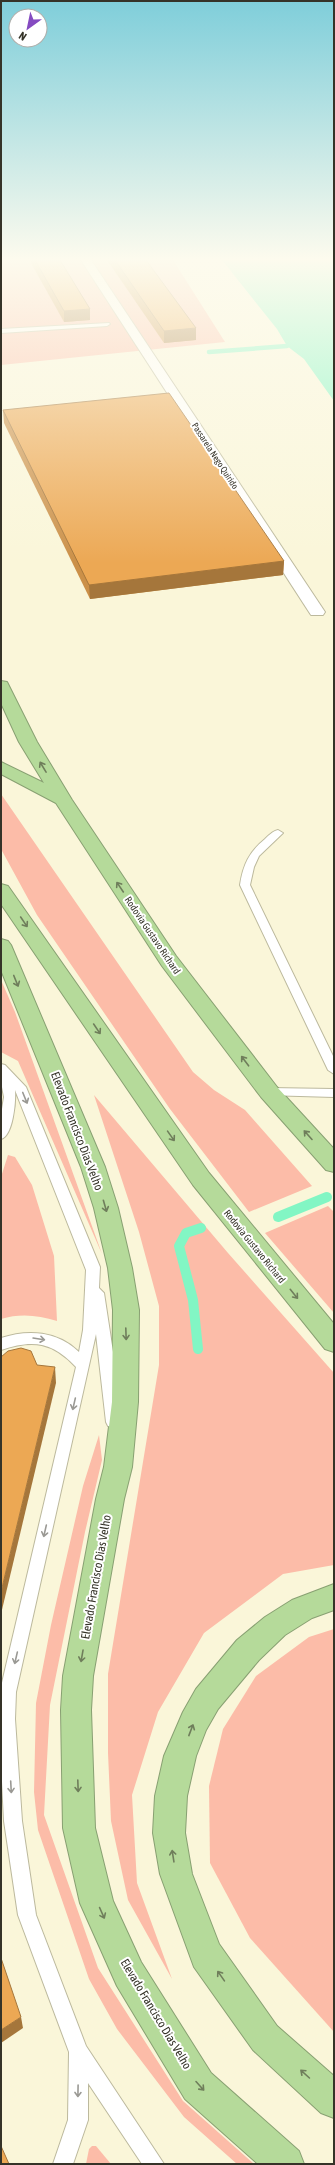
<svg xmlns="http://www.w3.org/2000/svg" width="335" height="2165" viewBox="0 0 335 2165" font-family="'Asap Condensed',sans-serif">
<rect width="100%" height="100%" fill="#faf6d9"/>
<g fill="#fcbca8">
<polygon points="1,260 173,260 225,342 1,365"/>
<polygon points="1,794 193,1072 214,1090 245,1110 312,1186 249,1212 170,1109 37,915 1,849"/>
<polygon points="1,980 15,1012 102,1254 18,1061 1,1052"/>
<polygon points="94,1095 228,1253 334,1373 334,1565 283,1574 204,1633 158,1712 132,1795 137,1883 172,1979 128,1900 111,1821 108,1753 108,1674 159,1365 159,1306 139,1232"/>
<path d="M8,1155l7,2 17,28 22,71 3,65c-19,-6 -37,-8 -56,-2v-142z"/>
<polygon points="328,1206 334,1212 334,1313 265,1233"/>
<polygon points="99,1435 102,1460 85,1532 50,1705 44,1815 98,1968 183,2101 254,2164 237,2164 184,2117 117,2029 89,1979 38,1830 34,1792 36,1703 51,1625 83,1486"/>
<polygon points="334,1629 334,2032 250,1938 210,1863 209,1786 223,1729 256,1676 309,1637"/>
<polygon points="92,2146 96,2146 111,2164 86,2164 89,2149"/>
</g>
<polygon fill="#82f6c4" points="222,260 334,260 334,401 304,359 287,346 277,329"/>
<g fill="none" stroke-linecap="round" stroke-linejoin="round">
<polyline stroke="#82f6c4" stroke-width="4.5" points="209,352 287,346"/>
<g stroke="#82f6c4" stroke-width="10">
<polyline points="278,1217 327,1197"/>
<polyline points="198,1349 193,1300 179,1246 186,1233 201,1228"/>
</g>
<defs>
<g id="lane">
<polygon points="109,323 110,324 107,326 1,333 1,329"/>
<path d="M278,830l5,3 -24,23 -5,11 -4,18 84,173v16l-6,-4 -88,-185c3,-20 9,-33 25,-46 4,-4 8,-8 13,-9z"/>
<path d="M1,1064l4,1 21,22 74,180 -1,21 5,5 9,59 7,70 -2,4 -5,2 -5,-2 -2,-4 -10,-88 -80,358 -1,27 7,102 14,94 50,131 78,118h-22l-54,-81v37l-15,44h-20l15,-44 1,-68 -51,-137 -14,-94 -3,-59v-75l75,-320c-23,-25 -43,-28 -75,-17v-12c27,-9 57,-7 78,14l4,-22 3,-60 -71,-180c1,11 -2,46 -14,49v-24l3,-18 -3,-15z"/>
<polygon points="269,1088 334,1089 334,1097 265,1095 263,1092 265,1089"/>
</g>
<polygon id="street" points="81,260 91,260 325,612 323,615 311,615 309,612"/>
<g id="highway">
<polygon points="1,681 7,682 37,742 72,800 176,956 277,1087 334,1149 334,1172 326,1170 261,1097 162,966 56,803 1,774 1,762 44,783 19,742 1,703"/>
<polygon points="1,884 8,886 209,1173 334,1324 334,1352 325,1349 193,1185 1,904"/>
<polygon points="1,939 8,941 11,945 105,1167 118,1208 132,1268 139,1310 138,1402 132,1467 124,1499 93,1676 91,1710 95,1828 113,1901 141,1962 211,2073 299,2151 304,2164 258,2164 185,2099 117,1986 80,1903 63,1828 61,1710 63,1676 96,1499 104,1467 112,1402 113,1310 108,1268 94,1208 81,1167 1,970"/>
<polygon points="334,1584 334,1610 312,1618 285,1635 259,1660 218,1709 206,1730 196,1756 187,1796 185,1833 192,1874 219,1944 277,2026 334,2076 334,2118 321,2113 253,2050 194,1967 160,1874 153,1833 155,1796 164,1756 183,1712 196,1689 237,1640 265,1617 292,1600"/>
</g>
</defs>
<use href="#lane" stroke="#bcb99d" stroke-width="2"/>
<use href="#street" stroke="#bcb99d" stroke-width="2"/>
<use href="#highway" stroke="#88a072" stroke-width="2"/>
<use href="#lane" fill="#fff" fill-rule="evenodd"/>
<use href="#street" fill="#fff" fill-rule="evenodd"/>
<use href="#highway" fill="#b5da9a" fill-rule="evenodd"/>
</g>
<g fill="#cb9048">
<polygon points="31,260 60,260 90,320 64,322 31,263"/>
<polygon points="107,260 146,260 196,340 164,343"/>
<polygon points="3,410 284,561 283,575 90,599 4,423"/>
</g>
<g fill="#a5763b">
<polygon points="90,309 90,320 64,322 64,311"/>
<polygon points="196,328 196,340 164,343 164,331"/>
<polygon points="284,561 283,575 90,599 89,585"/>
<polygon points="55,1367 56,1383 1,1614 1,1592"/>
<polygon points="21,2017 23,2028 1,2043 1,2030"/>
</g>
<g fill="#eca854" stroke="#a5763b">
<polygon points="35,260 60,260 90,309 64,311"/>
<polygon points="115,260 146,260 196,328 164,331"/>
<polygon points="169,393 284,561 89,585 3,410"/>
<polygon points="21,1348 31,1351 37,1365 55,1367 1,1592 1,1357 8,1351"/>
<polygon points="1,1958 21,2017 1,2030"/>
<polygon points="1,2146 9,2164 1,2164"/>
</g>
<defs><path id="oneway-shaft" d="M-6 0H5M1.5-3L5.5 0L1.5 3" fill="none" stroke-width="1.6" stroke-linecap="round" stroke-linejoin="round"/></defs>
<g stroke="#6f7e5b">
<use href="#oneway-shaft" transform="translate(43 767) rotate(-121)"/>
<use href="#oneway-shaft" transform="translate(120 887) rotate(-124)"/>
<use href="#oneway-shaft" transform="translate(24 922) rotate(56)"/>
<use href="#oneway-shaft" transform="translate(16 981) rotate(68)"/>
<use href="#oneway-shaft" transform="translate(97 1029) rotate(56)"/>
<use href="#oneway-shaft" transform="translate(245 1061) rotate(-127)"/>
<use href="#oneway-shaft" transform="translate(308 1135) rotate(-132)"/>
<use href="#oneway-shaft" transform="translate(171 1136) rotate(55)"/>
<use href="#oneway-shaft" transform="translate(105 1206) rotate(74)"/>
<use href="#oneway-shaft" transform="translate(294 1294) rotate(51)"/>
<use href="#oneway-shaft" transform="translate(126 1334) rotate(88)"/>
<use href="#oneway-shaft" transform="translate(82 1656) rotate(100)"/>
<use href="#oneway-shaft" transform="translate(191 1730) rotate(-69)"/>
<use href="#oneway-shaft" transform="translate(78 1786) rotate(88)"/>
<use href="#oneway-shaft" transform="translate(173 1856) rotate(-99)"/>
<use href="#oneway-shaft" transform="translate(102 1913) rotate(66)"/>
<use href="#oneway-shaft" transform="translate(221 1976) rotate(-125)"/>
<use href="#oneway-shaft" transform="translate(305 2074) rotate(-138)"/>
<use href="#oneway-shaft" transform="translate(200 2086) rotate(48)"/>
</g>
<g stroke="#9a9994">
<use href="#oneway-shaft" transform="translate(25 1098) rotate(68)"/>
<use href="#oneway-shaft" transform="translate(39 1339) rotate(9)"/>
<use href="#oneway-shaft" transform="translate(74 1404) rotate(103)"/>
<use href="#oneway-shaft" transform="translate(45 1531) rotate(103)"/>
<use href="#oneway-shaft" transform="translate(16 1658) rotate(103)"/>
<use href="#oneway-shaft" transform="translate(11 1787) rotate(87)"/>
<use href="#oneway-shaft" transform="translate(78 2091) rotate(91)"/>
</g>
<linearGradient id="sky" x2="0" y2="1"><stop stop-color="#7fceda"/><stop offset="0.46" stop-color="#fdfbee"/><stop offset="1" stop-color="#fdfbee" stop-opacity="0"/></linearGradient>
<rect width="335" height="563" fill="url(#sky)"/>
<g text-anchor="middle" stroke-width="4" stroke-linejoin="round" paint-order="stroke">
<g font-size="9" fill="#353328" stroke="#fff">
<text transform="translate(215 456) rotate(57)" y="3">Passarela Nego Quirido</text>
</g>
<g font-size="10" fill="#353328" stroke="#fff">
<text transform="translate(153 935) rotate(56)" y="4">Rodovia Gustavo Richard</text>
<text transform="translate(255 1246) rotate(51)" y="4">Rodovia Gustavo Richard</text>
</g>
<g font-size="12" fill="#353328" stroke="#fff">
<text transform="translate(77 1131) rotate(69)" y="4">Elevado Francisco Dias Velho</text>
<text transform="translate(96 1577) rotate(-80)" y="4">Elevado Francisco Dias Velho</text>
<text transform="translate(156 2014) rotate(59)" y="4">Elevado Francisco Dias Velho</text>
</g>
</g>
<rect width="335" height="2165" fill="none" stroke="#353328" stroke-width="4"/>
<g transform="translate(28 28) rotate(213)"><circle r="19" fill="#ffffff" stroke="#aeada9"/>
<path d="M0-3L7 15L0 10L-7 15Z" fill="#854bc1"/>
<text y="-6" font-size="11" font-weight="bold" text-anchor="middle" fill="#353328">N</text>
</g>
</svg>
